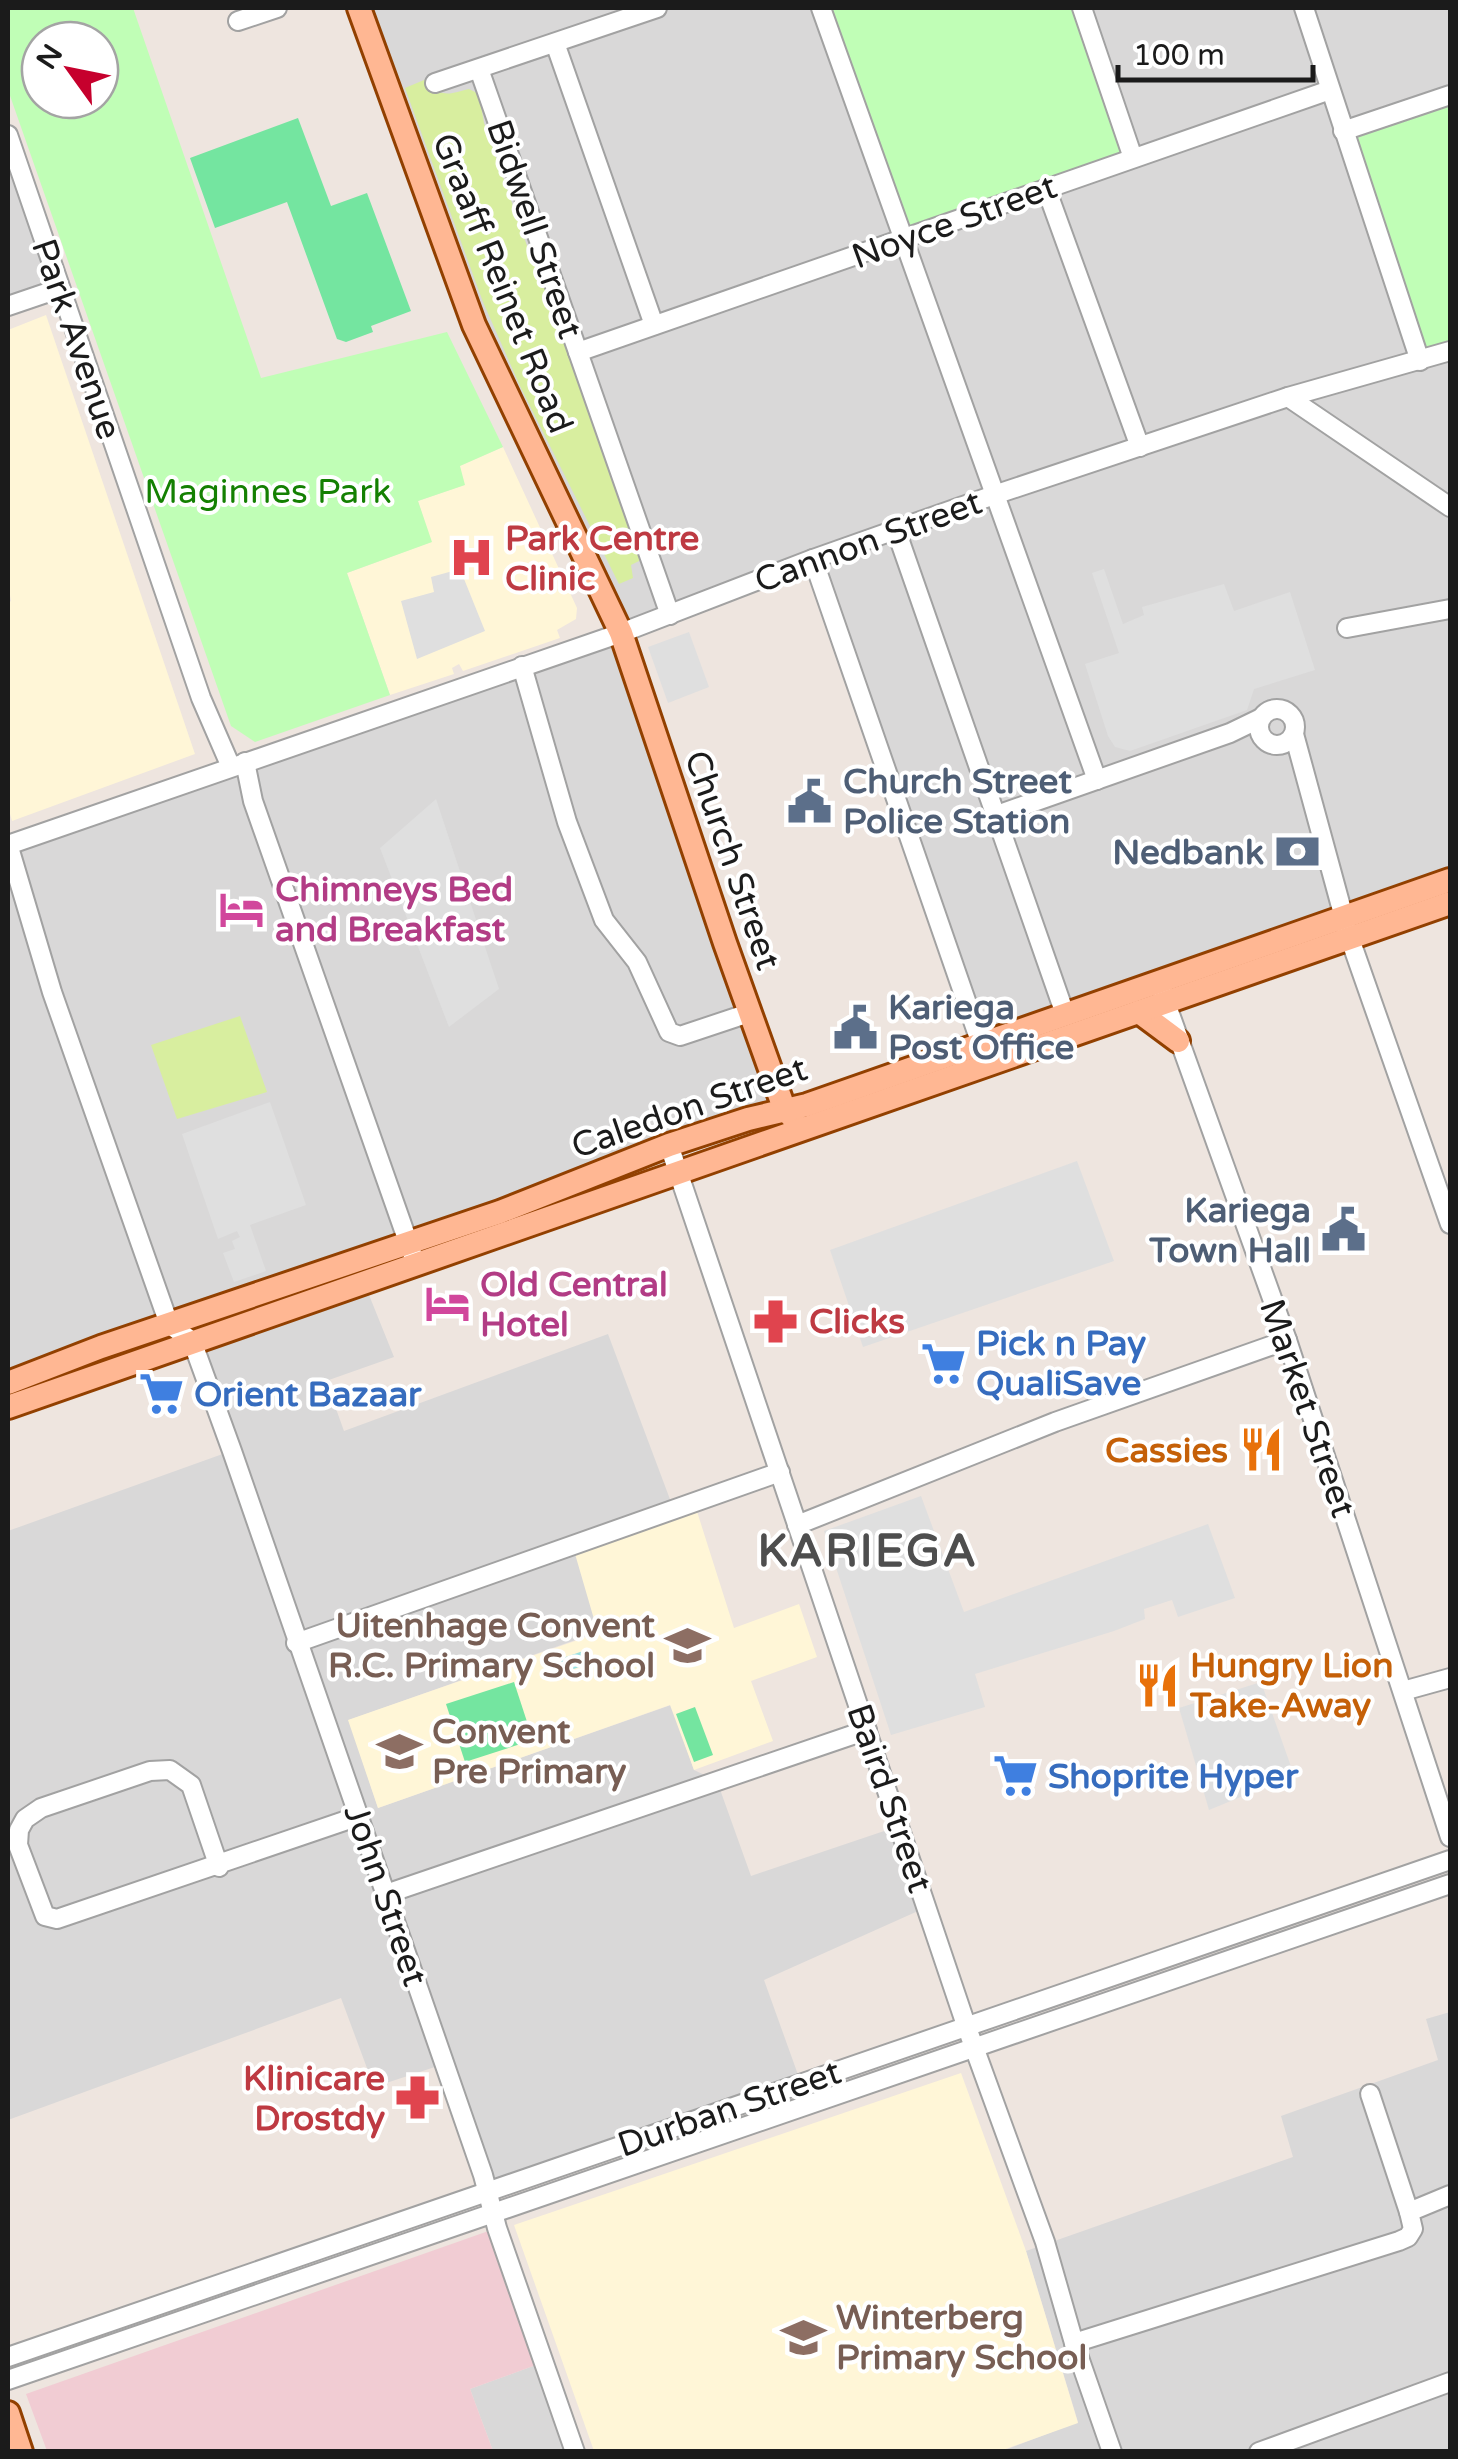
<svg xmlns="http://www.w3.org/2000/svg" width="1458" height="2459" viewBox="0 0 1458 2459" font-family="'Varela Round',sans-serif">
<rect width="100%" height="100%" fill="#eee5df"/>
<g fill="#d9d8d8">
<polygon points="359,8 1450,8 1450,903 981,1044 813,560 621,634 784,1108 8,1383 8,843 620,633 504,386"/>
<polygon points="8,137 58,289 8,306"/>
<polygon points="367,1290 394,1357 326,1381 344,1431 608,1334 674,1510 598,1632 349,1720 378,1808 671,1705 694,1770 717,1781 751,1876 899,1826 927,1907 764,1980 801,2083 488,2190 444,2064 374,2087 341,1998 8,2120 8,1531 231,1451 197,1354"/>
<polygon points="1450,2012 1450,2451 1000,2452 1078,2422 1026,2251 1293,2157 1281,2116 1438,2060 1426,2019"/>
<polygon points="544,2362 575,2451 493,2451 470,2389"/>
</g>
<polygon fill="#f1ccd3" points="497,2228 544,2362 470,2389 493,2451 47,2451 26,2394"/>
<g fill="#fff6d7">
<polygon points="46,315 195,754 12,821 8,807 8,603 11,601 8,585 8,330"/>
<polygon points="503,447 577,608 576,619 557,630 560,638 463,671 459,664 452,668 454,674 390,695 347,573 431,542 418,501 464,485 459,466"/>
<polygon points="694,1502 734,1628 799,1604 817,1657 751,1681 773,1741 694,1770 670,1705 378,1808 348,1720 598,1633 573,1547"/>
<polygon points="961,2073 1026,2251 1078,2423 1000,2451 594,2451 514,2225"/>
</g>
<g fill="#d8ee9f">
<path d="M436,75l-1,15c13,7 20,2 34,-1l10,5 5,29 48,137 8,6 99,282v13l-8,4 2,13 -14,6 -99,-198 -37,-84 -78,-214z"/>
<polygon points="240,1016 267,1092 177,1119 151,1045"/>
</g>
<g fill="#c0feb6" fill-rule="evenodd">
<path d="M8,8h125l128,370 186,-46 56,115 -43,19 5,19 -47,16 14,41 -85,31 43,122 -135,47 -24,-16 -223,-636zM40,40h60v60h-60z"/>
<polygon points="821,8 1082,8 1133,158 902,241"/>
<polygon points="1450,95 1450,351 1420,361 1345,132"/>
</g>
<g fill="#74e5a0">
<polygon points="298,118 331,206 367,193 411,311 371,326 373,332 346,342 337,339 287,202 215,228 190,158"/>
<polygon points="514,1682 533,1740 465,1762 446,1704"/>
<polygon points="695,1707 713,1755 694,1762 676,1714"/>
</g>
<g fill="#dfdfdf">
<polygon points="460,569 485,631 417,659 401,601 434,592 431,577"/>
<polygon points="1104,569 1123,624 1144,615 1142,607 1224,584 1234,611 1290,592 1315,670 1254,689 1247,710 1130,751 1115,747 1108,736 1085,664 1119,653 1092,573"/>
<polygon points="689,632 709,687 668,703 648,647"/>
<polygon points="436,799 499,989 449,1027 380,848"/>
<polygon points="270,1102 306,1205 250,1225 266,1271 234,1282 223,1253 235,1249 232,1241 240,1237 237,1231 218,1239 182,1134"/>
<polygon points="1077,1161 1114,1261 863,1347 830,1250"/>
<polygon points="921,1496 964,1612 1208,1524 1235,1598 1178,1617 1172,1600 1144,1609 1145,1619 1114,1631 975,1674 985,1707 891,1735 824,1531"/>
<polygon points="1261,1682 1294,1775 1209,1810 1179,1708"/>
</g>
<polygon fill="#9be0e0" points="586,1650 591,1663 556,1675 551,1662"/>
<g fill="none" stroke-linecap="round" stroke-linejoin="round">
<defs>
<g id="minor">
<polyline points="821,8 1097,780"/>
<polyline points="1082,8 1133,158"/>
<polyline points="1304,8 1420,361"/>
<polyline points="238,21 277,8"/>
<polyline points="555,43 654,325"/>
<polyline points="479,69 670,615"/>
<polyline points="435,83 657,8"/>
<polyline points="1343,131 1450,95"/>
<polyline points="8,135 201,698 231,767"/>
<polyline points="1046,188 1140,447"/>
<polyline points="8,306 58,289"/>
<polyline points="578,352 1330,90"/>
<polyline points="1288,397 1450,507"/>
<polyline points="896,530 1065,1014"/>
<polyline points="813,559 981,1044"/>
<polyline points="1347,628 1450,609"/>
<polyline points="522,666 567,822 604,920 637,962 669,1032 680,1036 749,1013"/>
<circle cx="1277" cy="727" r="18"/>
<polyline points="1294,734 1349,936 1450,1224"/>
<polyline points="245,762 253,801 412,1253"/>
<polyline points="997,815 1230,733 1261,718"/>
<polyline points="8,844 52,992 169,1324 192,1341 232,1451 483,2175 497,2228 575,2452"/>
<polyline points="8,845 621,633 813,559 997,494 1288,397 1450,351"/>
<polyline points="1162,992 1287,1340 1450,1837"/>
<polyline points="669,1145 966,2025 1045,2242 1074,2343 1112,2452"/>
<polyline points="797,1525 1055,1422 1287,1340"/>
<polyline points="296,1643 780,1472"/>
<polyline points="1403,1691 1450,1678"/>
<polyline points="219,1867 191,1785 170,1770 150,1771 41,1808 25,1819 19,1830 18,1845 45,1916 57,1919 359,1816"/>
<polyline points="386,1894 867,1730"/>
<polyline points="1370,2094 1409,2212"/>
<polyline points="1074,2343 1399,2241 1408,2237 1413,2229 1409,2212 1450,2195"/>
<polyline points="8,2357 1450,1860"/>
<polyline points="8,2380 1450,1884"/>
<polyline points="1259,2452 1450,2382"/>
</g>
<g id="major">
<polyline points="359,8 474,325 621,633 725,943 784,1108 793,1118"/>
<polyline points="1139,1012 1178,1041"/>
<polyline points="8,1383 101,1347 500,1212 669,1145 748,1119 807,1105 1450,880"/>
<polyline points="8,1407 1450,903"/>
<polyline points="8,2413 21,2452"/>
</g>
</defs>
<use href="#minor" stroke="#a2a2a2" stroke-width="22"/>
<use href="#major" stroke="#924000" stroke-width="28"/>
<use href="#minor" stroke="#fff" stroke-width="18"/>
<use href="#major" stroke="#ffb793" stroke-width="22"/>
</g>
<defs>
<symbol id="hospital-bare" viewBox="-9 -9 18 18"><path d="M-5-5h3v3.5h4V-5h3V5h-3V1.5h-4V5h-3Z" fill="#e0444e" stroke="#fff" stroke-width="2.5" paint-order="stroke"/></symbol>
<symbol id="civic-bare" viewBox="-9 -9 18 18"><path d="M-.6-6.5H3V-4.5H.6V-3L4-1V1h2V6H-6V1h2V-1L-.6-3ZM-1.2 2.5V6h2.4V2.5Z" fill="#5c6f8a" stroke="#fff" stroke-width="2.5" paint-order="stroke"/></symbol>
<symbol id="bank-bare" viewBox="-9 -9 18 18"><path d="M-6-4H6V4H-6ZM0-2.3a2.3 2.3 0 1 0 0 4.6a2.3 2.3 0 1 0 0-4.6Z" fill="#5c6f8a" stroke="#fff" stroke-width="2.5" paint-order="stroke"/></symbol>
<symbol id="hotel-bare" viewBox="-9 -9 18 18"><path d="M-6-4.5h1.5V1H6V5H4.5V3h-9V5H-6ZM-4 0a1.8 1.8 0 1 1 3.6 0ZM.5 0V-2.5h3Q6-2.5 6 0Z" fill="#d1479c" stroke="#fff" stroke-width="2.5" paint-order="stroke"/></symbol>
<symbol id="pharmacy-bare" viewBox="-9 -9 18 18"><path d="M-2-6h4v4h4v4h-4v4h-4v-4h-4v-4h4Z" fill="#e0444e" stroke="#fff" stroke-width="2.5" paint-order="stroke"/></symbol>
<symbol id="supermarket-bare" viewBox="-9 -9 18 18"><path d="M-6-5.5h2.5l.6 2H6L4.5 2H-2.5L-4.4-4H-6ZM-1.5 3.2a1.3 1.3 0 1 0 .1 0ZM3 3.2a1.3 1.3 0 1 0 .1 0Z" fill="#3f7fe0" stroke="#fff" stroke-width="2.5" paint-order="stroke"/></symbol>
<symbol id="restaurant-bare" viewBox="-9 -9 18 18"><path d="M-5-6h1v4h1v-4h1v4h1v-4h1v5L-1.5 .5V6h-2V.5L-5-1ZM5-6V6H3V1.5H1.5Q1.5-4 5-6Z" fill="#e8710a" stroke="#fff" stroke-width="2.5" paint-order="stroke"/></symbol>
<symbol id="school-bare" viewBox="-9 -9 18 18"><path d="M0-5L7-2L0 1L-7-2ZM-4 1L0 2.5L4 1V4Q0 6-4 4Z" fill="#8d6e63" stroke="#fff" stroke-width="2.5" paint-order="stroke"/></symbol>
</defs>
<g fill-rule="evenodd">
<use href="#hospital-bare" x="440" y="526" width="63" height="63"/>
<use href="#civic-bare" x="778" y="770" width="63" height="63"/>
<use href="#bank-bare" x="1266" y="820" width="63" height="63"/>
<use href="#hotel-bare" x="210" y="878" width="63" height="63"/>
<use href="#civic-bare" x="824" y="996" width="63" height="63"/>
<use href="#civic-bare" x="1312" y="1198" width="63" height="63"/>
<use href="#hotel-bare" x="416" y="1272" width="63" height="63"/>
<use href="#pharmacy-bare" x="744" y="1290" width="63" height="63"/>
<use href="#supermarket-bare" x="912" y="1332" width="63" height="63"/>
<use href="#supermarket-bare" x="130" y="1362" width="63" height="63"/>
<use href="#restaurant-bare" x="1230" y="1418" width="63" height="63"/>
<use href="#school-bare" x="656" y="1614" width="63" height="63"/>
<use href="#restaurant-bare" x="1126" y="1654" width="63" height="63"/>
<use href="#school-bare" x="368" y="1720" width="63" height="63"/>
<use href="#supermarket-bare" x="984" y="1744" width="63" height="63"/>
<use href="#pharmacy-bare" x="386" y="2066" width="63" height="63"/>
<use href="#school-bare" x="772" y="2306" width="63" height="63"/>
</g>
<g text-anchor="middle" stroke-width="8" stroke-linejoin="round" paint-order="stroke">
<g font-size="35" fill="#1b1b1b" stroke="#fff">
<text transform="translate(954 221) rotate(-20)" y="12">Noyce Street</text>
<text transform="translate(535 229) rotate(71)" y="12">Bidwell Street</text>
<text transform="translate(503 283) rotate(68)" y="12">Graaff Reinet Road</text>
<text transform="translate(77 339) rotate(71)" y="12">Park Avenue</text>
<text transform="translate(868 541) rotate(-20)" y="12">Cannon Street</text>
<text transform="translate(733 860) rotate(71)" y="12">Church Street</text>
<text transform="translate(689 1107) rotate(-19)" y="12">Caledon Street</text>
<text transform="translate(1308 1408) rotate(71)" y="12">Market Street</text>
<text transform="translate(890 1798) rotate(71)" y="12">Baird Street</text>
<text transform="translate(386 1895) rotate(71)" y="12">John Street</text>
<text transform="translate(729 2108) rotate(-19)" y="12">Durban Street</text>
</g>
<g font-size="35" fill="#148002" stroke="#fff">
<text x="268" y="503">Maginnes Park</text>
</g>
<g font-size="35" font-weight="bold" fill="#be3a42" stroke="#fff" text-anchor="start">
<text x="505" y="550">Park Centre<tspan x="505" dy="40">Clinic</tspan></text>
<text x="809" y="1333">Clicks</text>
<text x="385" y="2090" text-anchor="end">Klinicare<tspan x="385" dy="40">Drostdy</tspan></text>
</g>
<g font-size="35" font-weight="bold" fill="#4e5e75" stroke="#fff" text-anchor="start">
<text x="843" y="793">Church Street<tspan x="843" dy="40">Police Station</tspan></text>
<text x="1264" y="864" text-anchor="end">Nedbank</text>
<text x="888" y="1019">Kariega<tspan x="888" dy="40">Post Office</tspan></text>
<text x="1311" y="1222" text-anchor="end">Kariega<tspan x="1311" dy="40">Town Hall</tspan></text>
</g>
<g font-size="35" font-weight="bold" fill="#b23c85" stroke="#fff" text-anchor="start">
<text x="275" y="901">Chimneys Bed<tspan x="275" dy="40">and Breakfast</tspan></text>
<text x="480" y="1296">Old Central<tspan x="480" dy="40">Hotel</tspan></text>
</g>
<g font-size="35" font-weight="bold" fill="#366cbe" stroke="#fff" text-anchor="start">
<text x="976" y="1355">Pick n Pay<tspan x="976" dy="40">QualiSave</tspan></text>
<text x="194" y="1406">Orient Bazaar</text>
<text x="1048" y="1788">Shoprite Hyper</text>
</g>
<g font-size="35" font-weight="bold" fill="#c56008" stroke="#fff" text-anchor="end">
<text x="1228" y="1462">Cassies</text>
<text x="1190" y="1677" text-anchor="start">Hungry Lion<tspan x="1190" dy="40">Take-Away</tspan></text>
</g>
<g font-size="35" font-weight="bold" fill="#785e54" stroke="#fff" text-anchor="start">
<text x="655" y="1637" text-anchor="end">Uitenhage Convent<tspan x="655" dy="40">R.C. Primary School</tspan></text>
<text x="432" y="1743">Convent<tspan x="432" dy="40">Pre Primary</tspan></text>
<text x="836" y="2329">Winterberg<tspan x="836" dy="40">Primary School</tspan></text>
</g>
<g font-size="45" font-weight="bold" letter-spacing="2.5" fill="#4e4e4e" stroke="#fff">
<text x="868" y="1566">KARIEGA</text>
</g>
</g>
<rect width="1458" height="2459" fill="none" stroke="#1b1b1b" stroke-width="20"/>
<g transform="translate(70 70) rotate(303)"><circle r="48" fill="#ffffff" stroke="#a4a4a4" stroke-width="2.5"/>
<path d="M0-8L18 38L0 25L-18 38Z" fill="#c6002d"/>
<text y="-15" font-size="28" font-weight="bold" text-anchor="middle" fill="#1b1b1b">N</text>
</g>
<path d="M1118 65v15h195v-15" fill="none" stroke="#1b1b1b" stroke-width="5"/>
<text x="1133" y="65" font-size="30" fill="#1b1b1b" stroke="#ffffff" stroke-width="8" paint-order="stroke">100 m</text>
</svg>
